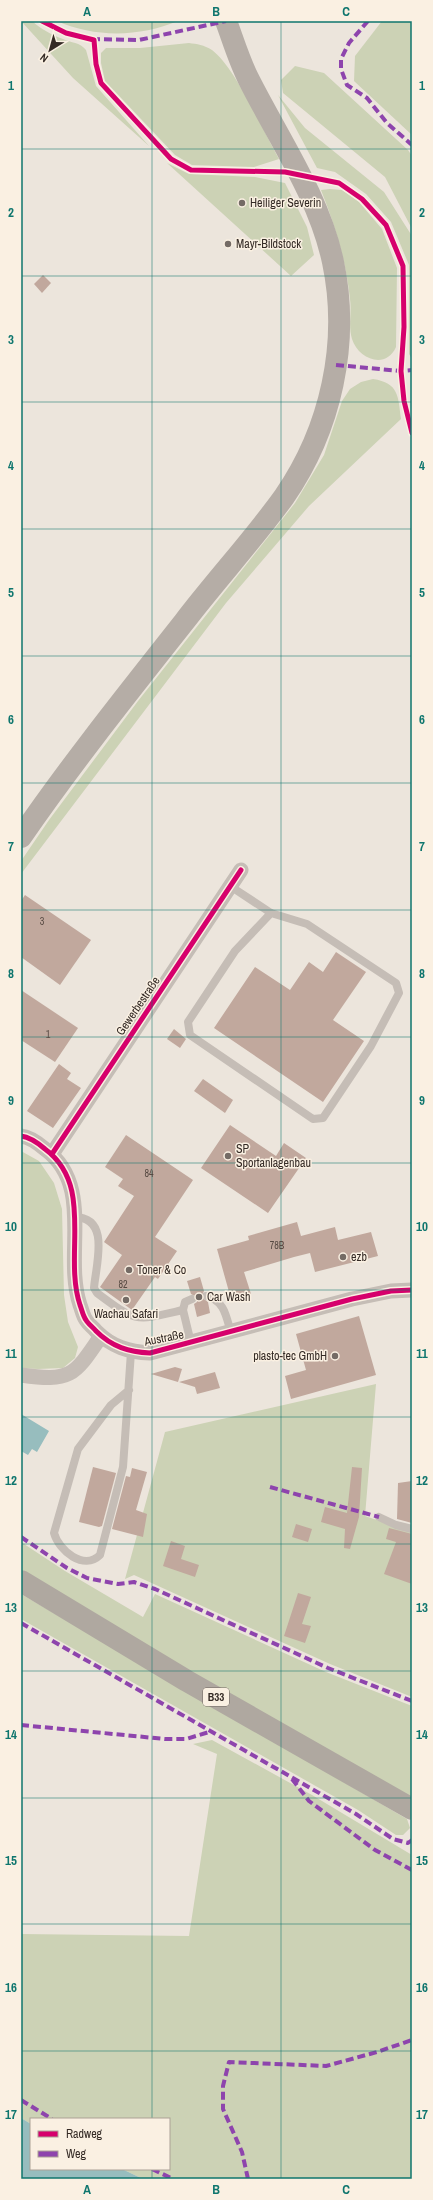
<svg xmlns="http://www.w3.org/2000/svg" width="433" height="2200" viewBox="0 0 433 2200" font-family="'Archivo Narrow',sans-serif">
<rect width="100%" height="100%" fill="#ece5dc"/>
<g fill="#ccd2b5">
<path d="M21,21h11c9,8 20,14 31,18 8,4 17,3 23,11l10,36 53,60 -76,-68z"/>
<path d="M57,21h121c-38,16 -83,17 -121,0z"/>
<polygon points="382,21 412,21 412,135 354,81 355,56"/>
<path d="M189,43c8,1 15,2 23,7 23,17 52,82 67,109l-25,8 -62,-2 -17,-10 -70,-74 -4,-18v-10l5,-5h34z"/>
<polygon points="295,66 324,73 408,150 412,156 412,229 385,177 283,93 281,80"/>
<polygon points="278,95 305,128 384,192 412,236 412,359 409,354 409,265 391,222 366,194 335,172 317,168"/>
<polygon points="167,163 189,174 255,177 285,183 307,227 314,255 291,276"/>
<path d="M330,189l12,1 17,12 23,27 15,39 -1,79c-10,23 -38,12 -44,-8 -4,-13 0,-27 -2,-40 -4,-38 -15,-74 -29,-109z"/>
<path d="M373,379c26,4 25,17 28,40l-92,87 -83,97 -205,271v-13l28,-41 89,-119 157,-198 29,-48 18,-54 8,-12 11,-7z"/>
<polygon points="21,1151 39,1161 54,1183 62,1209 64,1295 68,1322 78,1347 75,1358 63,1368 38,1369 21,1368"/>
<polygon points="376,1384 365,1516 412,1532 412,1697 330,1664 134,1575 125,1579 165,1432"/>
<polygon points="21,1542 65,1571 143,1617 155,1594 326,1672 412,1706 412,1799 193,1673 21,1569"/>
<polygon points="21,1594 407,1819 410,1828 403,1835 396,1835 358,1810 21,1619"/>
<polygon points="212,1740 312,1795 412,1855 412,2179 143,2179 122,2169 169,2169 169,2119 31,2119 31,2124 21,2118 21,1934 189,1936 217,1754 193,1744"/>
</g>
<g fill="#97bdbe">
<polygon points="21,1414 49,1431 37,1452 32,1449 28,1455 21,1451"/>
<polygon points="21,2118 31,2124 31,2169 122,2169 143,2179 21,2179"/>
</g>
<g fill="#c1a89d">
<polygon points="43,275 51,283 42,293 34,284"/>
<polygon points="25,895 91,940 60,985 21,957 21,901"/>
<polygon points="336,952 366,972 333,1020 364,1041 323,1102 214,1028 255,967 290,990 309,962 323,972"/>
<polygon points="21,990 78,1028 55,1062 21,1040"/>
<polygon points="174,1029 186,1039 180,1048 167,1039"/>
<polygon points="59,1064 71,1073 67,1079 81,1088 53,1128 27,1111"/>
<polygon points="203,1079 233,1100 225,1113 194,1091"/>
<polygon points="230,1125 276,1156 284,1143 306,1158 268,1213 201,1168"/>
<polygon points="126,1135 193,1180 155,1237 177,1251 158,1279 155,1277 132,1310 100,1287 122,1255 104,1242 134,1196 118,1186 123,1179 105,1167"/>
<polygon points="297,1222 301,1236 335,1227 338,1240 371,1232 378,1256 315,1272 310,1253 294,1257 244,1272 251,1294 231,1299 217,1249 249,1240 248,1236"/>
<polygon points="200,1277 204,1291 201,1297 208,1302 210,1313 197,1317 194,1304 197,1302 197,1297 191,1294 187,1281"/>
<polygon points="359,1316 376,1375 291,1399 285,1376 306,1370 296,1334"/>
<polygon points="175,1367 182,1369 178,1382 151,1374"/>
<polygon points="215,1372 220,1388 197,1394 195,1387 179,1382"/>
<polygon points="93,1467 116,1473 102,1526 99,1527 79,1522"/>
<polygon points="352,1467 362,1468 359,1517 350,1549 344,1548 345,1529 321,1522 325,1507 347,1513"/>
<polygon points="132,1468 147,1472 136,1510 147,1514 143,1537 112,1529 126,1476 130,1477"/>
<polygon points="412,1481 412,1523 397,1519 398,1483"/>
<polygon points="296,1524 312,1529 308,1542 292,1537"/>
<polygon points="389,1528 412,1534 412,1584 384,1574 396,1542 386,1539"/>
<polygon points="171,1541 185,1546 181,1559 199,1565 195,1577 163,1566"/>
<polygon points="298,1593 311,1597 302,1624 311,1626 305,1643 284,1636"/>
</g>
<g fill="none" stroke-linecap="round" stroke-linejoin="round">
<g stroke="#c5bdb6" stroke-width="8">
<polyline points="230,886 271,913 307,924 396,983 399,993 371,1046 323,1118 313,1119 190,1035 188,1022 235,951 271,913"/>
<path d="M74,1217c37,0 22,47 20,71l3,5c40,30 38,28 86,17"/>
<path d="M206,1296c19,5 20,20 25,37"/>
<polyline points="191,1343 183,1310 185,1302 192,1299"/>
<path d="M129,1390l-18,15 -33,44 -24,84c5,18 30,38 46,22l23,-88 8,-115"/>
<polyline points="379,1517 396,1525 412,1529"/>
</g>
<g stroke="#c5bdb6" stroke-width="15">
<path d="M21,1136c9,1 17,7 24,13 50,37 18,105 35,156 2,5 3,11 6,15 2,4 7,7 10,11 16,16 33,21 54,22l202,-54 39,-8 21,-1"/>
<polyline points="52,1154 241,870"/>
<path d="M21,1375c50,7 53,1 80,-39"/>
</g>
<path stroke="#b5ada6" stroke-width="22" d="M21,837c51,-74 107,-144 163,-215 32,-42 69,-82 100,-125 47,-68 66,-154 49,-235 -14,-66 -55,-124 -85,-184 -9,-18 -15,-38 -22,-57"/>
<polyline stroke="#afa8a0" stroke-width="22" points="21,1581 187,1681 412,1809"/>
<g stroke="#8e44ad" stroke-width="4" stroke-dasharray="8 4" stroke-linecap="butt">
<polyline points="368,21 349,43 341,59 341,69 347,85 367,98 387,123 412,145"/>
<polyline points="92,39 139,40 226,21"/>
<polyline points="336,365 401,371 412,370"/>
<polyline points="270,1487 379,1517"/>
<polyline points="21,1537 67,1568 87,1578 118,1584 134,1582 155,1589 328,1668 412,1701"/>
<polyline points="21,1623 356,1814 393,1839 408,1843 412,1840"/>
<polyline points="21,1725 165,1739 186,1739 209,1732"/>
<polyline points="292,1779 309,1801 375,1850 412,1870"/>
<polyline points="21,2100 52,2119"/>
<polyline points="152,2169 173,2179"/>
<polyline points="248,2179 242,2152 223,2109 223,2086 229,2062 326,2066 377,2052 412,2040"/>
</g>
<defs>
<g id="cycleway">
<polyline points="42,21 66,33 94,40 96,64 101,83 171,159 191,170 285,172 339,183 362,199 386,225 403,266 404,327 401,371 404,401 412,433"/>
<path d="M21,1136c9,1 17,7 24,13 50,37 18,105 35,156 2,5 3,11 6,15 2,4 7,7 10,11 16,16 33,21 54,22l202,-54 39,-8 21,-1"/>
<polyline points="52,1154 241,870"/>
</g>
</defs>
<use href="#cycleway" stroke="#faf0e2" stroke-width="8"/>
<use href="#cycleway" stroke="#d6006c" stroke-width="5"/>
</g>
<path fill="none" stroke="#0f766e" stroke-width="1" stroke-opacity="0.55" d="M152,21v2098M281,21v2158M21,149h391M21,276h391M21,402h391M21,529h391M21,656h391M21,783h391M21,910h391M21,1037h391M21,1163h391M21,1290h391M21,1417h391M21,1544h391M21,1671h391M21,1798h391M21,1924h391M21,2051h391M152,2169v10"/>
<g fill="#746b65" stroke="#faf0e2" stroke-width="1.5">
<circle cx="242" cy="203" r="4"/>
<circle cx="228" cy="244" r="4"/>
<circle cx="228" cy="1156" r="4"/>
<circle cx="343" cy="1257" r="4"/>
<circle cx="129" cy="1270" r="4"/>
<circle cx="199" cy="1297" r="4"/>
<circle cx="126" cy="1300" r="4"/>
<circle cx="335" cy="1356" r="4"/>
</g>
<g text-anchor="middle" stroke-width="3" stroke-linejoin="round" paint-order="stroke">
<g font-size="10" fill="#574a43">
<text x="42" y="925">3</text>
<text x="48" y="1038">1</text>
<text x="149" y="1177">84</text>
<text x="277" y="1249">78B</text>
<text x="123" y="1288">82</text>
</g>
<rect fill="#faf0e2" stroke="#6f655e" stroke-width="1" x="203" y="1688" width="26" height="18" rx="3"/>
<g font-size="11" font-weight="bold" fill="#342a25">
<text x="216" y="1701">B33</text>
</g>
<g font-size="12" fill="#342a25" stroke="#faf0e2" text-anchor="start">
<text x="250" y="207">Heiliger Severin</text>
<text x="236" y="248">Mayr-Bildstock</text>
<text x="236" y="1153">SP<tspan x="236" dy="14">Sportanlagenbau</tspan></text>
<text x="351" y="1261">ezb</text>
<text x="137" y="1274">Toner &amp; Co</text>
<text x="207" y="1301">Car Wash</text>
<text x="126" y="1318" text-anchor="middle">Wachau Safari</text>
<text x="327" y="1360" text-anchor="end">plasto-tec GmbH</text>
</g>
<g font-size="12" fill="#342a25" stroke="#faf0e2">
<text transform="translate(138 1006) rotate(-56)" y="4">Gewerbestraße</text>
<text transform="translate(164 1338) rotate(-11)" y="4">Austraße</text>
</g>
</g>
<rect width="433" height="2200" fill="none" stroke="#faf0e2" stroke-width="44"/>
<rect x="30" y="2118" width="140" height="52" fill="#faf0e2" stroke="#aba196"/>
<rect x="38" y="2131" width="20" height="6" fill="#d6006c" stroke="#aba196"/>
<text x="66" y="2138" font-size="12" fill="#342a25">Radweg</text>
<rect x="38" y="2151" width="20" height="6" fill="#8e44ad" stroke="#aba196"/>
<text x="66" y="2158" font-size="12" fill="#342a25">Weg</text>
<g transform="translate(50 50) rotate(217)" stroke="#faf0e2" stroke-width="3" paint-order="stroke">
<path d="M0-3L7 15L0 10L-7 15Z" fill="#342a25"/>
<text y="-6" font-size="11" font-weight="bold" text-anchor="middle" fill="#342a25">N</text>
</g>
<rect x="22" y="22" width="389" height="2156" fill="none" stroke="#0f766e" stroke-width="1.5"/>
<g font-size="13" text-anchor="middle" font-weight="bold" fill="#0f766e">
<text x="87" y="16">A</text>
<text x="216" y="16">B</text>
<text x="346" y="16">C</text>
<text x="11" y="90">1</text>
<text x="422" y="90">1</text>
<text x="11" y="217">2</text>
<text x="422" y="217">2</text>
<text x="11" y="344">3</text>
<text x="422" y="344">3</text>
<text x="11" y="470">4</text>
<text x="422" y="470">4</text>
<text x="11" y="597">5</text>
<text x="422" y="597">5</text>
<text x="11" y="724">6</text>
<text x="422" y="724">6</text>
<text x="11" y="851">7</text>
<text x="422" y="851">7</text>
<text x="11" y="978">8</text>
<text x="422" y="978">8</text>
<text x="11" y="1105">9</text>
<text x="422" y="1105">9</text>
<text x="11" y="1231">10</text>
<text x="422" y="1231">10</text>
<text x="11" y="1358">11</text>
<text x="422" y="1358">11</text>
<text x="11" y="1485">12</text>
<text x="422" y="1485">12</text>
<text x="11" y="1612">13</text>
<text x="422" y="1612">13</text>
<text x="11" y="1739">14</text>
<text x="422" y="1739">14</text>
<text x="11" y="1865">15</text>
<text x="422" y="1865">15</text>
<text x="11" y="1992">16</text>
<text x="422" y="1992">16</text>
<text x="11" y="2119">17</text>
<text x="422" y="2119">17</text>
<text x="87" y="2194">A</text>
<text x="216" y="2194">B</text>
<text x="346" y="2194">C</text>
</g>
</svg>
